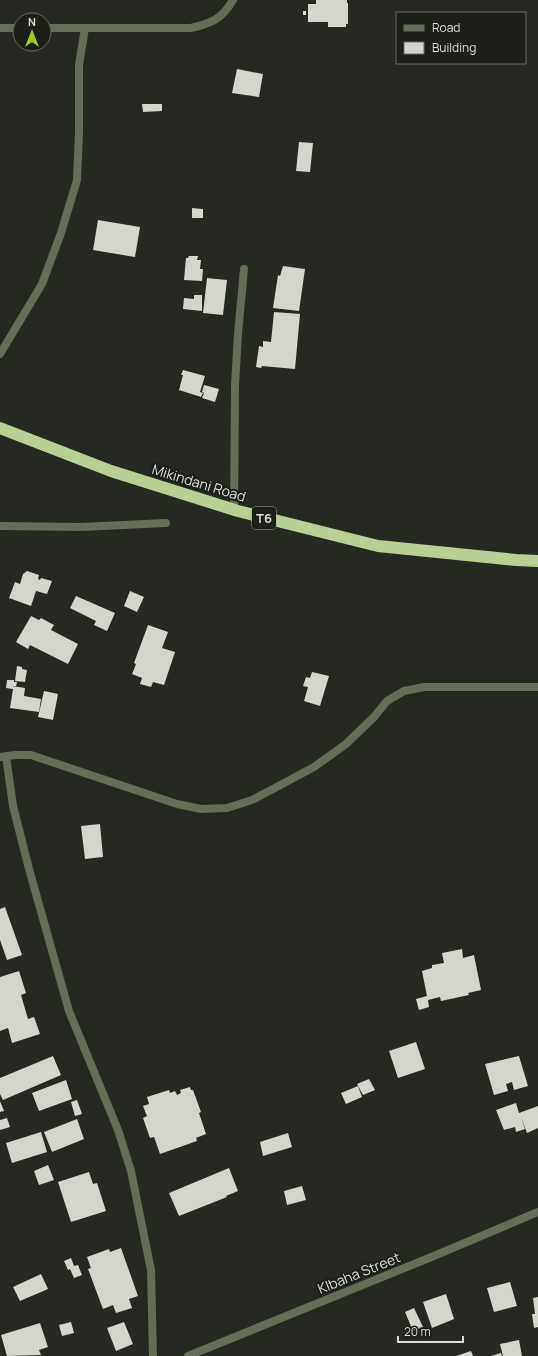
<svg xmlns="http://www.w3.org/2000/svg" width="538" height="1356" viewBox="0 0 538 1356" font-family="Manrope,sans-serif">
<rect width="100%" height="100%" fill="#262922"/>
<g fill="#d2d6cd">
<polygon points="316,0 347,0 347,3 348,3 348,24 346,24 346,27 328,27 328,22 308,22 308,4 316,4"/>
<rect x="303" y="11" width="3" height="4"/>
<polygon points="237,69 263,74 259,97 232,93"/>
<polygon points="142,104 162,104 162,111 143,112"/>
<polygon points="299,142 313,143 310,172 296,171"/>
<polygon points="192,208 203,209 203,218 192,218"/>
<polygon points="98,220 140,227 135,257 93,250"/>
<polygon points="189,256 198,256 197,260 201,260 200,269 203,269 202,281 184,280 186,258 188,258"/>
<polygon points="283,266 305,269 299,311 273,308 278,275 280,276"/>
<polygon points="207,278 227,280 223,315 203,313"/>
<polygon points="194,295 202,295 202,311 183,309 184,298 194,299"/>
<polygon points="274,312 300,314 295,369 262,366 261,368 256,367 259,346 263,347 263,341 271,342"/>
<polygon points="183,370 205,376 200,392 203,393 201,397 179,390 183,375 181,375"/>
<polygon points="204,385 219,389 215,402 202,398 204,393 202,392"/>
<polygon points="27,571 39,575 38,579 40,580 41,578 52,581 47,594 36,591 31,606 9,598 15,582 20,584 23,574"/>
<polygon points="130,591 144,597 137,612 124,606"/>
<polygon points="76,596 115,613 107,631 94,625 96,621 70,608"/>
<polygon points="31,616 39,620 41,618 54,625 51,630 78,644 68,664 30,645 28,649 16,642"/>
<polygon points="148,625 168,632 162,648 175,652 164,685 153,682 151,687 140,684 142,678 132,674 136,664 134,663"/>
<polygon points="17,666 22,667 22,669 27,670 25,682 15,681"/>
<polygon points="312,672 329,676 320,706 304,701 308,687 303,686 306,677 310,678"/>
<polygon points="7,680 14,680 14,682 17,682 16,686 12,686 25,688 24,696 41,699 39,712 10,708 13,689 6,688"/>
<polygon points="44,691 58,694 53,720 38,717"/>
<polygon points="100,824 103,857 85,859 81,826"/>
<polygon points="5,907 22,955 7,960 0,940 0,909"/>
<polygon points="462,949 463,958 474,955 481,990 468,993 469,995 441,1001 440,997 428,1000 429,1007 419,1010 416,999 427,996 422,971 432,968 432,965 444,963 442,953"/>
<polygon points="19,971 26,993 21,995 28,1019 34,1017 40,1034 12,1043 8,1028 0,1031 0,977"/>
<polygon points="416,1042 425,1069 398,1078 389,1051"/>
<polygon points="53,1056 61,1075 3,1100 0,1094 0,1078"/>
<polygon points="519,1056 528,1086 514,1090 512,1082 506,1084 508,1091 494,1095 485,1064"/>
<polygon points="369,1079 375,1090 363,1095 357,1084"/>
<polygon points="66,1080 72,1099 39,1111 32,1093"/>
<polygon points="358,1086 362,1097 346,1104 341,1093"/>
<polygon points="190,1087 191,1090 193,1090 201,1112 199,1113 206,1134 196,1138 197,1141 160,1154 154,1137 150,1138 143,1118 147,1116 143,1106 149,1104 147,1097 169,1090 170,1093 175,1091 177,1095 181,1093 180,1090"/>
<polygon points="77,1100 82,1114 75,1116 71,1102"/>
<polygon points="0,1101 4,1111 0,1112"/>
<polygon points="516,1103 519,1113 538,1106 538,1128 527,1133 521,1117 525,1129 516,1132 515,1127 504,1130 496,1110"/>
<polygon points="7,1118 10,1127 0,1130 0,1120"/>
<polygon points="77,1119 84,1139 52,1152 44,1132"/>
<polygon points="41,1132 47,1152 12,1163 6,1143"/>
<polygon points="288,1133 292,1147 263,1156 260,1142"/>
<polygon points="48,1165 54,1180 39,1185 34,1171"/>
<polygon points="229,1168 238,1191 226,1196 227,1197 179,1216 169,1193"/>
<polygon points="89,1172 93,1184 97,1183 106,1211 71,1222 58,1182"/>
<polygon points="302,1186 306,1200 287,1205 284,1191"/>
<polygon points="121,1248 138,1296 129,1299 132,1308 116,1313 113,1305 103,1309 88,1269 91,1268 87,1257 109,1249 110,1252"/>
<polygon points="71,1258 74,1266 78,1265 82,1275 74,1278 70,1269 68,1270 64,1261"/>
<polygon points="41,1274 48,1289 20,1301 13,1287"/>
<polygon points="510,1282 517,1306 494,1312 487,1288"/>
<polygon points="446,1294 454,1319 432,1328 423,1302"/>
<polygon points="538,1297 538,1327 534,1328 532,1314 535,1314 533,1298"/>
<polygon points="414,1308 423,1327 413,1331 405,1312"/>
<polygon points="71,1322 74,1333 62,1336 59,1325"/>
<polygon points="124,1322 133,1344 116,1351 107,1328"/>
<polygon points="40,1323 48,1347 39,1350 41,1355 7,1356 1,1335"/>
<polygon points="519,1340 522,1356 503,1356 500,1344"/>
<polygon points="471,1351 473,1356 456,1356"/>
<polygon points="501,1353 502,1356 491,1356"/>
</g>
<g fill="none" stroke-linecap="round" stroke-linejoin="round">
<g stroke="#646d57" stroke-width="8">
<polyline points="0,28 20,28"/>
<path d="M44,28h147c21,-5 31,-9 42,-28"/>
<polyline points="0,354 42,284 61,233 77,180 79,132 79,65 85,28"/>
<polyline points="234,510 235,385 238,334 244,269"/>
<polyline points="0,526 82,527 166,523"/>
<polyline points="6,756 13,806 29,869 69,1011 118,1130 131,1171 151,1270 153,1356"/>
<polyline points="0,757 15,755 31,755 177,804 201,809 227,808 252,800 273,789 314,767 346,744 374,717 387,701 404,691 424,687 538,687"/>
<polyline points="188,1356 429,1258 538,1212"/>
</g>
<polyline stroke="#b8cf96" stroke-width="12" points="0,428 111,471 238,511 378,546 516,560 538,561"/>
</g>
<g text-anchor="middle" stroke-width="4" stroke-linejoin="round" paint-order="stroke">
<rect fill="#1d1f19" stroke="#a3a5a0" stroke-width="1" x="252" y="507" width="24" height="22" rx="3"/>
<g font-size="13" font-weight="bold" fill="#dcdeda">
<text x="264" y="523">T6</text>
</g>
<g font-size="14" fill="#dcdeda" stroke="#1d1f19">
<text transform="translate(199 483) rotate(17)" y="5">Mikindani Road</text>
<text transform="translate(359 1273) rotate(-22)" y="5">KIbaha Street</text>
</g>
</g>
<rect x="396" y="12" width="130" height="52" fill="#1d1f19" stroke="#696b66"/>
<rect x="404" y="25" width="20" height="6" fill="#646d57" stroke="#696b66"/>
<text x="432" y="32" font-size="12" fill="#dcdeda">Road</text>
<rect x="404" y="42" width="20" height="12" fill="#d2d6cd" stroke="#696b66"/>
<text x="432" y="52" font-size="12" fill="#dcdeda">Building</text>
<g transform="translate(32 32)"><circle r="19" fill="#1d1f19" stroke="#696b66"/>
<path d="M0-3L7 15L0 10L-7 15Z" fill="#9bcb32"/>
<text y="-6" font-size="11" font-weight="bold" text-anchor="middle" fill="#dcdeda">N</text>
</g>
<path d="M398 1336v6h65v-6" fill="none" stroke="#dcdeda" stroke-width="2"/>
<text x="404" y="1336" font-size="12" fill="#dcdeda" stroke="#1d1f19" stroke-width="3" paint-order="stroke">20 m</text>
</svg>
